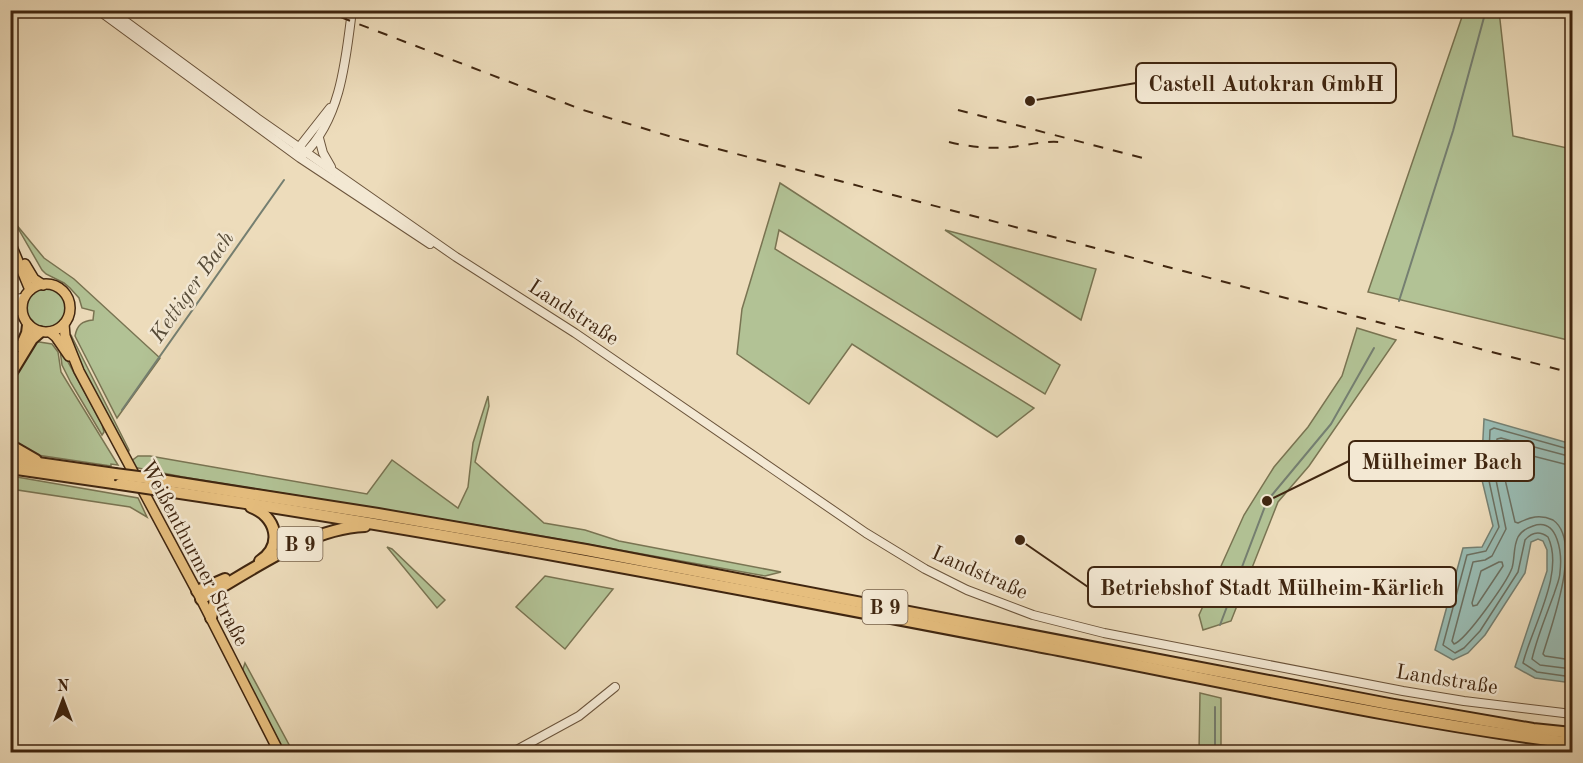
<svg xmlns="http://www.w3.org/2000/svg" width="1583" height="763" viewBox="0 0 1583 763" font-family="'Old Standard TT',serif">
<rect width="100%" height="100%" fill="#eddcbb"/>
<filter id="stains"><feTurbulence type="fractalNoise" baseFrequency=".00333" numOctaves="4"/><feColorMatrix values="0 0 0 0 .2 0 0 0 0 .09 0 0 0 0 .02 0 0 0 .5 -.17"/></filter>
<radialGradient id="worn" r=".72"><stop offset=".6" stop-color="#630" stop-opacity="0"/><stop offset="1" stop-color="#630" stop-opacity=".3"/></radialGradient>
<g fill="#b2c295" stroke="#797452" stroke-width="1.5">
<polygon points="1464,11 1499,11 1513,136 1572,149 1572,341 1368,292"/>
<polygon points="780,183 1060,365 1045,394 779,230 775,249 1034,408 997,437 852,344 809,404 737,354 742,309"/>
<path d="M15,223l29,35 30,21 86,79 -43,60 -42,-82c2,-11 7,-15 18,-16l1,-9 -12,-3 -3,-10 -9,-10 -6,-5 -18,-9 -4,-4z"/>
<polygon points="945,230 1096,269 1081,320"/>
<circle cx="46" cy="308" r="21"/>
<polygon points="1357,328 1396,340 1309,466 1278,502 1231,621 1203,630 1199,615 1244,515 1274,467 1308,427 1342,376"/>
<polygon points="71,335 129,450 128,454 95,395 67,336"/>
<polygon points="33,341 52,344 58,352 61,372 118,465 111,464 111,466 37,455 11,442 11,380"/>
<polygon points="57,342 102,424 104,432 102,435 71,383 62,365 60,350 54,343"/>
<polygon points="488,396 489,406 475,462 544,523 585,530 619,541 781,572 765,576 519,532 183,477 133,467 130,462 138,456 150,456 367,494 392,460 458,508 468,487 473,443"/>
<polygon points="11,476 138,498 147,517 130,507 11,489"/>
<polygon points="387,547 392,549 445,600 437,608"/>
<polygon points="545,576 613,589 565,649 516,607"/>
<polygon points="245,663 293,752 284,752 242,672"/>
<polygon points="1200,693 1221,698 1221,752 1199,752"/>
</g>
<polygon fill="#99bbb2" stroke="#757f71" stroke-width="1.5" points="1484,419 1572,444 1572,683 1535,678 1515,667 1547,571 1547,550 1543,541 1538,539 1531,542 1525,573 1485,635 1468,653 1453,660 1435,650 1463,548 1482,547 1493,526 1481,476"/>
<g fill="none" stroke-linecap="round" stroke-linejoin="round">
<g stroke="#6c7061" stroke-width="1.5">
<path d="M1572,450l-78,-22 -4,2 -2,46 11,51 -13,24 -19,4 -24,90 12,8 9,-5 16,-17 38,-59 7,-32c7,-8 15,-9 23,-3 17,36 -16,90 -25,126l14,9 35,5"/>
<path d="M1572,457l-71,-19 -4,1 -2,36 11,54 -14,27 -7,4 -12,2 -21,79 2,3c12,-4 53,-62 58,-76 3,-10 1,-21 6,-31 3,-6 9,-9 15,-11 26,-9 29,29 27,46 0,7 -4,15 -6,22 -8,22 -17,43 -22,65l8,6 32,4"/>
<path d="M1572,466l-63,-16 -4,2 -1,23 11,47 3,1c12,-6 22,-9 35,-3 30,21 -1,104 -10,134l2,2 27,4"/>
<polygon points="1499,562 1502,562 1503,566 1477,605 1473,606 1472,603 1481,571"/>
</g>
<g stroke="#757f71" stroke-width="2">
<polyline points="1399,301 1453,131 1486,10"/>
<polyline points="122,410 284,180"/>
<polyline points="1220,625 1267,501 1331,424 1374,348"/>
<polyline points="1215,752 1215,707"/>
</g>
<defs>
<g id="minor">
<polyline points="98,10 300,158 430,244"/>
<polyline points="110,10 257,118 456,257 575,333 866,533 925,569 967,590 1033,615 1104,633 1403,691 1464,701 1572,714"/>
<polyline points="319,138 323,153 331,167"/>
<polyline points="297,150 330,108"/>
<path d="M304,154c37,-35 42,-96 48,-144"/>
<polyline points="10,299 24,298"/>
<polyline points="10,306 22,312"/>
<polyline points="1570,728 1572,714"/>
<polyline points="513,752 579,716 615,687"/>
<polyline points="1567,752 1567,748"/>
</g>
<g id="major">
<polyline points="10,12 12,10"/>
<polyline points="10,242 30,290"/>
<polyline points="25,264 34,279 43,285"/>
<circle cx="46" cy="308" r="24"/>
<polyline points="64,324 65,336 79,371 201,599 279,752"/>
<polyline points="50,332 56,337 69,356"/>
</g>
<g id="highway">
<polyline points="21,347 27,333 28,325"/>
<polyline points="10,375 32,339 40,332"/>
<polyline points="10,445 36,460"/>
<polyline points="10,459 115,474"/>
<polyline points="10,468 120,484"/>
<polyline points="154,479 378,514 586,550 1389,704 1533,729 1572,733"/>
<path d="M160,490c304,45 606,104 909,162 167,32 334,70 503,91"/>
<path d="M251,507c25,9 33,38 9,54"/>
<polyline points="197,591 225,579"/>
<path d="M201,599c49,-27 107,-71 164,-73"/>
<polyline points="211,618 215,600 219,589"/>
</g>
</defs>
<use href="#minor" stroke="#6b543b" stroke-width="10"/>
<use href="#major" stroke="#402610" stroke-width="12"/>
<use href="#highway" stroke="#402610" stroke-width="14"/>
<use href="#minor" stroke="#f3e8d3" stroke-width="8"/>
<use href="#major" stroke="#e6be7e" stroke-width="9"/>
<use href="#highway" stroke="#e6be7e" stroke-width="10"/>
<g stroke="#402610" stroke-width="2" stroke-dasharray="10 10" stroke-linecap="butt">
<polyline points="322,10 583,110 672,137 1572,373"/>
<polyline points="958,110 1143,158"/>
<path d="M949,142c20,5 42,7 63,5 16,-2 31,-6 47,-5"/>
</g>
<defs>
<g id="highway-bridge">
<polyline points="115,474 154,479"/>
<polyline points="120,484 160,490"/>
</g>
</defs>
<use href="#highway-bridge" stroke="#402610" stroke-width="14" stroke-linecap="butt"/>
<use href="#highway-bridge" stroke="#e6be7e" stroke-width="10"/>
</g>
<g text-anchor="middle" stroke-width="5" stroke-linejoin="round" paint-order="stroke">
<g fill="#f3e8d3" stroke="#76604a" stroke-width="1.5">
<rect x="277.5" y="527" width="45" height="34" rx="4.5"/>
<rect x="862.5" y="590" width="45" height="34" rx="4.5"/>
</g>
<g font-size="20" font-weight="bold" fill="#402610">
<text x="300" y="551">B 9</text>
<text x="885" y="614">B 9</text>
</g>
<g font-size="21" fill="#402610" stroke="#f3e8d3">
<text transform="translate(574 312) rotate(33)" y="7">Landstraße</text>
<text transform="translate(195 553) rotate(62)" y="7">Weißenthurmer Straße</text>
<text transform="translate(980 572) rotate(24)" y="7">Landstraße</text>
<text transform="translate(1447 679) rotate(9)" y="7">Landstraße</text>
</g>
<g font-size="22" font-style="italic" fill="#564b38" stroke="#f3e8d3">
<text transform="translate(191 286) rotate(-55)" y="8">Kettiger Bach</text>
</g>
</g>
<path fill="none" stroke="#402610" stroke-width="2" d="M1030 101L1136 83M1267 501L1349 461M1020 540L1088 587"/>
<g fill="#402610" stroke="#f3e8d3" stroke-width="2">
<circle cx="1030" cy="101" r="6"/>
<circle cx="1267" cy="501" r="6"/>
<circle cx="1020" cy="540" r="6"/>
</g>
<g fill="#f3e8d3" stroke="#402610" stroke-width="2">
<rect x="1136" y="63" width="260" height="40" rx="6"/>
<rect x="1349" y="441" width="185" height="40" rx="6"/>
<rect x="1088" y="567" width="368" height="40" rx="6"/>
</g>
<g font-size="22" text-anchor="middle" font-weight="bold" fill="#402610">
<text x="1266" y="91">Castell Autokran GmbH</text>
<text x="1442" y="469">Mülheimer Bach</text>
<text x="1272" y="595">Betriebshof Stadt Mülheim-Kärlich</text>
</g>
<rect width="1583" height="763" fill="none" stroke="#eddcbb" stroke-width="36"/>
<rect x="12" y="12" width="1559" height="739" fill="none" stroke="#402610" stroke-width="3"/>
<rect x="18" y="18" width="1547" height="727" fill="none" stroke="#402610" stroke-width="1.5"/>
<g transform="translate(63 700)" stroke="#f3e8d3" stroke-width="4.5" paint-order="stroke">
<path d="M0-4.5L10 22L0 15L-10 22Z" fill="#402610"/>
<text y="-9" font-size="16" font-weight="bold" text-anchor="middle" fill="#402610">N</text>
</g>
<rect width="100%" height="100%" filter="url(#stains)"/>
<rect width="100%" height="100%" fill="url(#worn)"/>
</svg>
